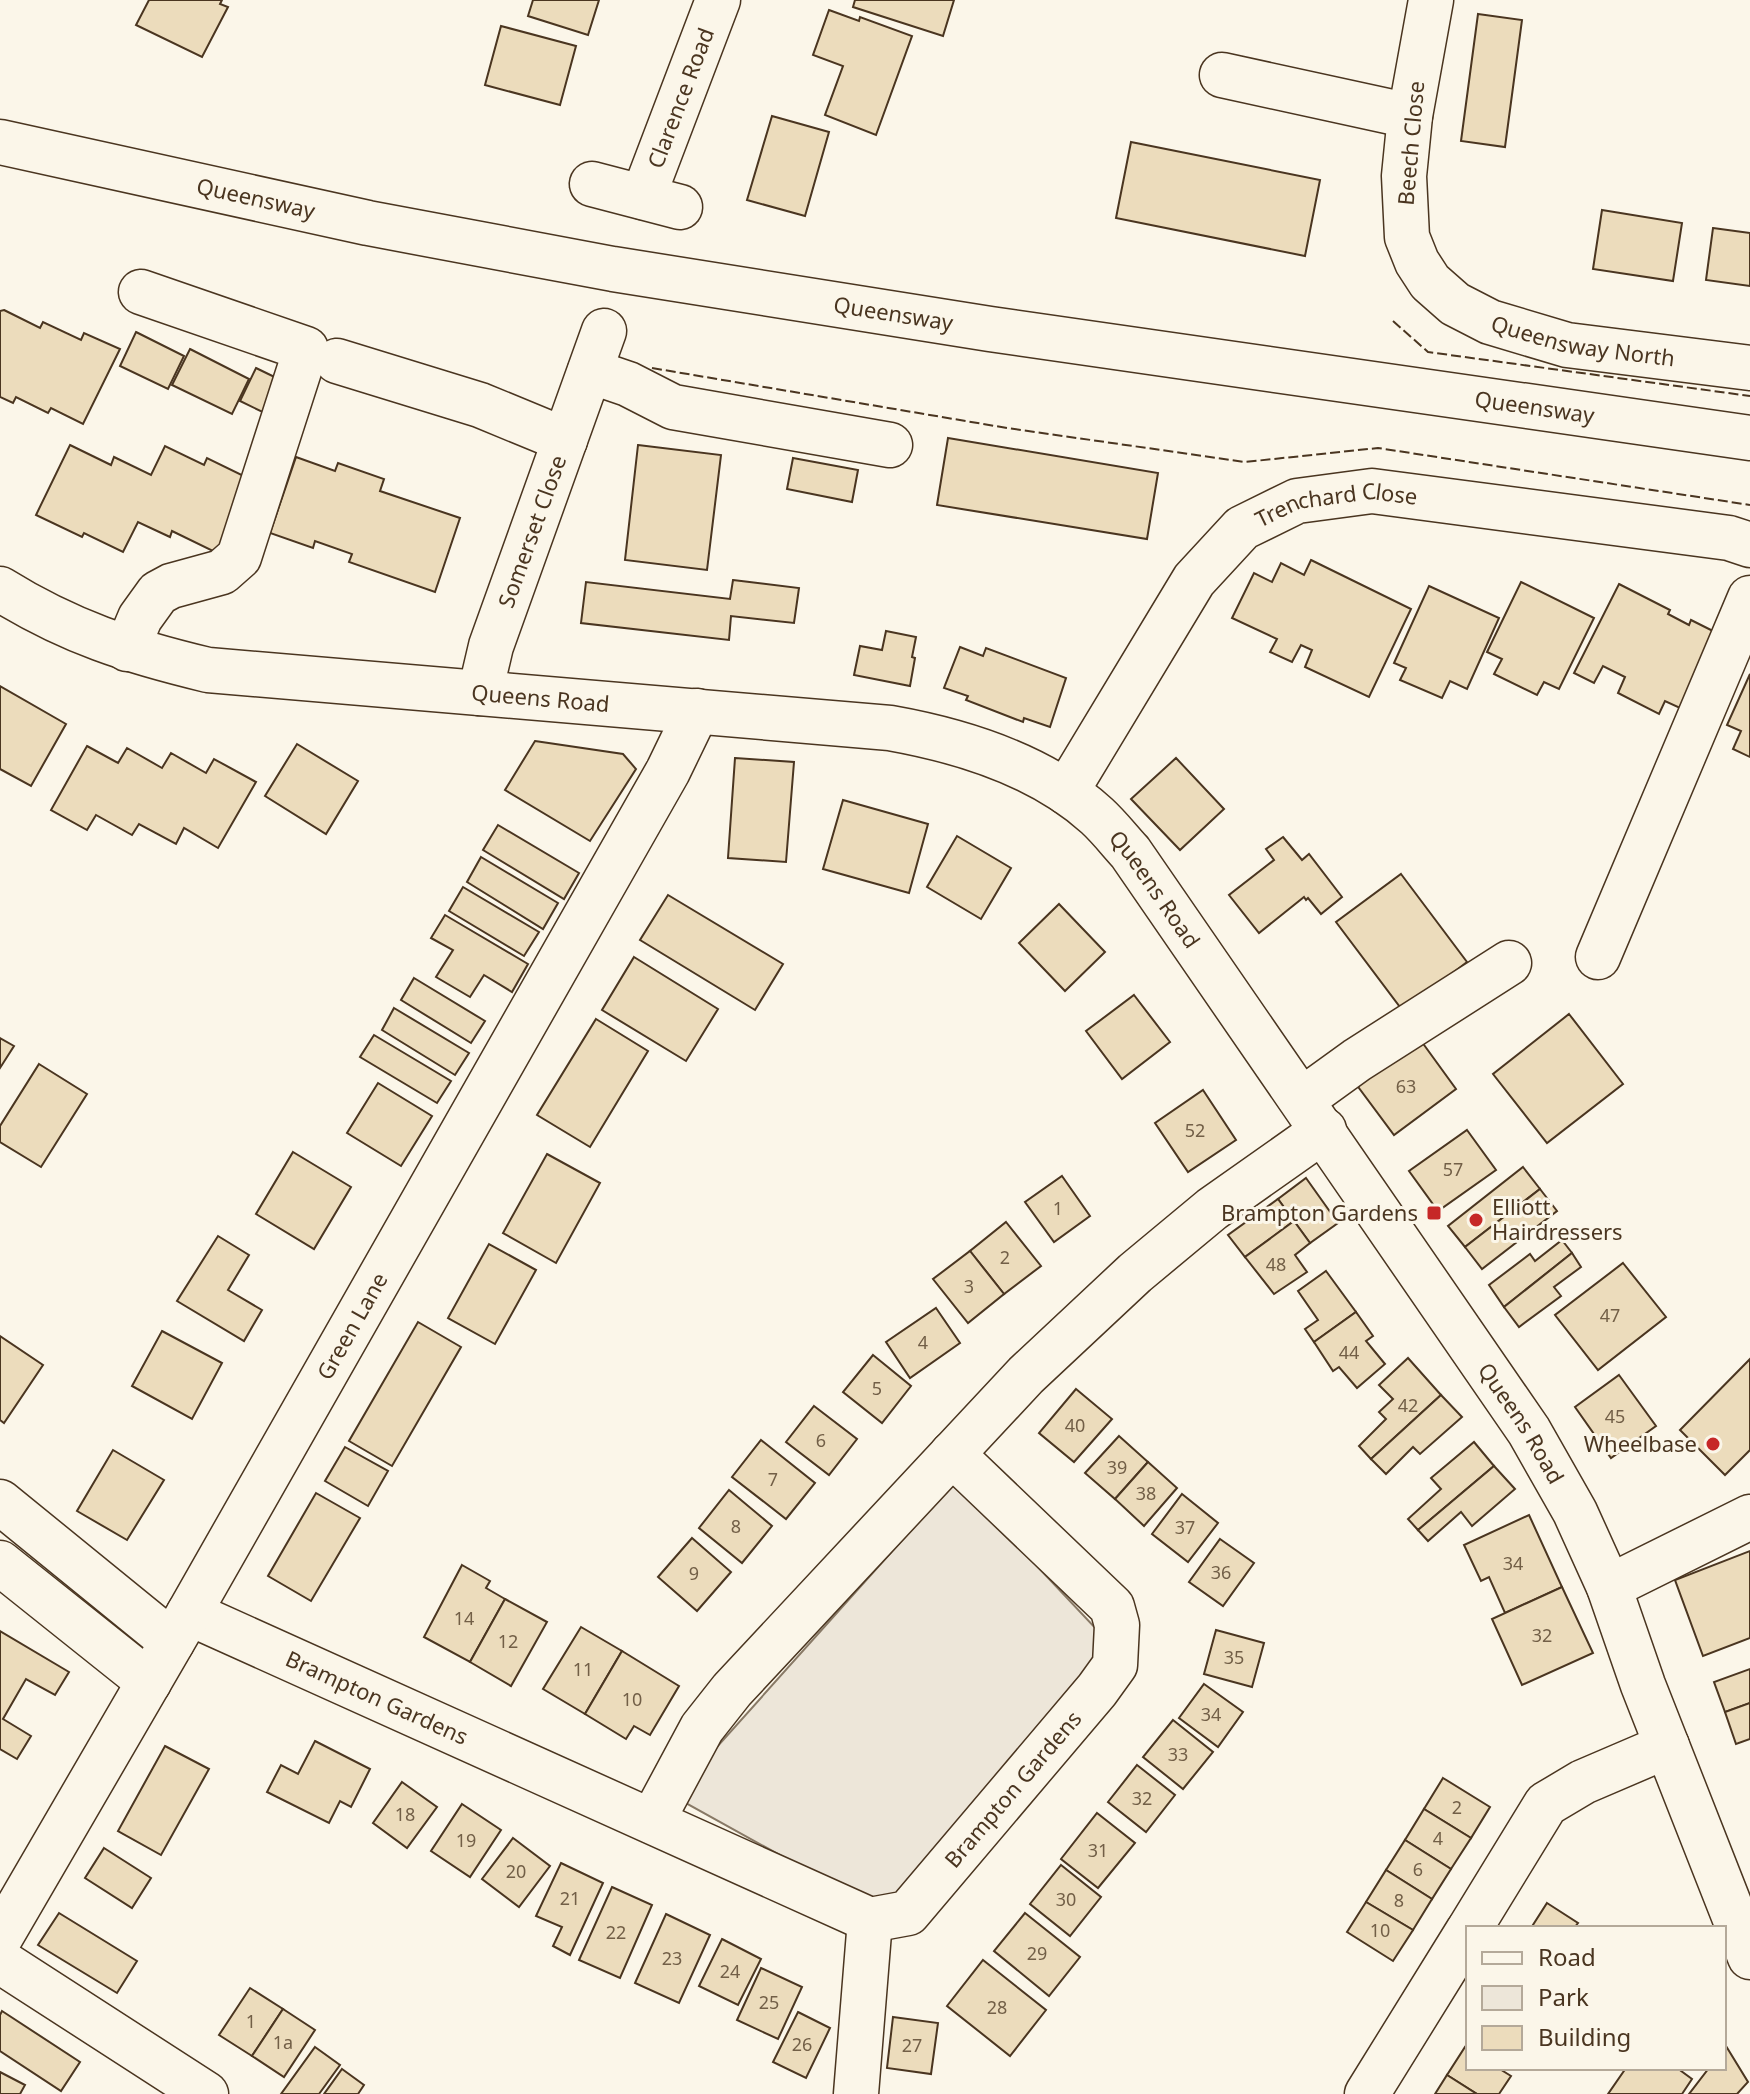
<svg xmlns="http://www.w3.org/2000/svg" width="1750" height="2094" viewBox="0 0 1750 2094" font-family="'Noto Sans',sans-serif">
<rect width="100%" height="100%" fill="#fbf6e9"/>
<polygon fill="#ede6d9" stroke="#887966" stroke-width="2" points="956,1480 1116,1650 890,1916 673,1796"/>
<g fill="#ecdcbc" stroke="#4a3520" stroke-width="2">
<polygon points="149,0 222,0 220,4 228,7 202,57 136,25"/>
<polygon points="533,0 599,0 588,35 528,16"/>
<polygon points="855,0 954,0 943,36 853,7"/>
<polygon points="829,10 859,21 860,17 912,36 876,135 825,115 843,66 813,55"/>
<polygon points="1478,14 1522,20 1505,147 1461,141"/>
<polygon points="501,26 576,46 560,105 485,85"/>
<polygon points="772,116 829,132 805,216 747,200"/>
<polygon points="1131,142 1320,180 1305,256 1116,218"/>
<polygon points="1602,210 1682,223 1673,281 1593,269"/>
<polygon points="1713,228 1750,233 1750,286 1706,280"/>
<polygon points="4,310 40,328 43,322 81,340 84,333 120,349 83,424 51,408 48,413 16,397 13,403 0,397 0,311"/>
<polygon points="136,332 184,356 168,389 120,366"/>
<polygon points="190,349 249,379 232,414 172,385"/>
<polygon points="256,368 287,383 271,416 240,401"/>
<polygon points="948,438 1158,473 1147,539 937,505"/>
<polygon points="70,445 111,465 114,457 151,475 165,446 204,465 207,458 254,481 219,554 172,531 170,537 138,522 123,552 84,533 82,537 36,515"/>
<polygon points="638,445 721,455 707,570 625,560"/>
<polygon points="296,457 335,471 338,463 384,479 380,491 460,518 435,592 349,562 352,554 315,541 313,548 270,533"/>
<polygon points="793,458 858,470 852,502 787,489"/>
<polygon points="1311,560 1411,609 1369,697 1305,667 1312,650 1301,645 1292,662 1270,652 1277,639 1232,618 1254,573 1272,582 1281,563 1304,575"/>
<polygon points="733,580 799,588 794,623 731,616 729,640 581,623 586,582 730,599"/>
<polygon points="1521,582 1594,618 1559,689 1544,682 1537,695 1494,674 1502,659 1487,652"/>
<polygon points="1619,584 1670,610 1668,614 1689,625 1691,620 1717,633 1680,708 1665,701 1659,714 1618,693 1625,677 1603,666 1594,683 1574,673"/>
<polygon points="1429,586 1499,618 1467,689 1450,681 1442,698 1400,680 1406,668 1394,663"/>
<polygon points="886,631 916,637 912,657 915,658 910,686 854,675 860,646 882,650"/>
<polygon points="960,647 983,656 986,648 1066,678 1050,727 1024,718 1023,722 966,700 968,696 944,688"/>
<polygon points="1750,674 1750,757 1733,749 1741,731 1727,725"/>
<polygon points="0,686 66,724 31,786 0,769"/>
<polygon points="535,741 623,754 636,769 590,841 505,790"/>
<polygon points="297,744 358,781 326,834 265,796"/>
<polygon points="87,746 118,763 127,748 162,768 171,753 206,773 214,759 256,782 218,848 184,828 176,844 139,824 132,835 96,815 87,830 51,810"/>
<polygon points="735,758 794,762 786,862 728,858"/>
<polygon points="1176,758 1224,809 1180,850 1131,799"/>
<polygon points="843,800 928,824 909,893 823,869"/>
<polygon points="498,825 579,873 564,899 483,850"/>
<polygon points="957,836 1011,868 981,919 927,887"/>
<polygon points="1283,837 1302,860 1309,854 1342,897 1321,914 1308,898 1306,900 1304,897 1259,933 1229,895 1274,860 1266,849"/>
<polygon points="481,857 558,903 543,929 467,882"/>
<polygon points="1401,874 1467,962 1403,1011 1336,922"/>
<polygon points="463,887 539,932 524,956 449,911"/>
<polygon points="668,895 783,964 755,1010 640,940"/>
<polygon points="1059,904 1105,952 1065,991 1019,943"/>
<polygon points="445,915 528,964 512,992 484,975 470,997 436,977 453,950 431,938"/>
<polygon points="634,957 718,1009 686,1061 602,1010"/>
<polygon points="414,978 485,1021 471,1043 401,1000"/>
<polygon points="1134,995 1170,1042 1122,1079 1086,1031"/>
<polygon points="394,1008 469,1053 455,1075 382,1030"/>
<polygon points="1569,1014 1623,1084 1547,1143 1493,1074"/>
<polygon points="596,1019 648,1051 590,1147 537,1115"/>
<polygon points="374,1035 451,1081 437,1103 360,1057"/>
<polygon points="0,1038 14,1046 0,1068"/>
<polygon points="1419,1038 1456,1089 1394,1135 1356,1084"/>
<polygon points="39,1064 87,1094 41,1167 0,1142 0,1126"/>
<polygon points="378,1083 432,1116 401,1166 347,1133"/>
<polygon points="1203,1090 1236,1140 1188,1172 1155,1123"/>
<polygon points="1467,1130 1496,1170 1438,1211 1409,1171"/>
<polygon points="293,1152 351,1187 314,1249 256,1214"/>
<polygon points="547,1154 600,1183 556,1263 503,1233"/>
<polygon points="1523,1167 1540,1189 1465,1247 1448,1226"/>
<polygon points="1062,1176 1090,1216 1054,1242 1025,1202"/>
<polygon points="1306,1178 1338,1223 1310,1243 1278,1199"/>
<polygon points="1540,1189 1557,1211 1482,1269 1465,1247"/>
<polygon points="1278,1199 1294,1221 1245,1257 1228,1235"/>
<polygon points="1294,1221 1310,1243 1295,1255 1307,1272 1274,1294 1245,1257"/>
<polygon points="1006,1222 1041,1266 1004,1294 970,1251"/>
<polygon points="218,1236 249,1255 228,1290 262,1310 244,1341 177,1301"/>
<polygon points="1562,1240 1572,1253 1504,1307 1489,1285 1530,1254 1535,1261"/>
<polygon points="489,1244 536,1270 495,1344 448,1318"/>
<polygon points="970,1251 1004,1294 968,1323 933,1279"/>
<polygon points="1572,1253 1581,1267 1554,1287 1561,1296 1519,1327 1504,1307"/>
<polygon points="1623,1263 1666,1317 1598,1370 1555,1315"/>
<polygon points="1326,1271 1356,1312 1314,1342 1305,1329 1318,1320 1298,1291"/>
<polygon points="936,1308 960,1343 910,1378 886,1342"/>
<polygon points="1356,1312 1373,1336 1366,1341 1385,1364 1357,1388 1339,1367 1333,1371 1314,1342"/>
<polygon points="418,1322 461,1347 392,1466 349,1441"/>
<polygon points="162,1331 222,1363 192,1419 132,1386"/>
<polygon points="0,1336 43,1365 4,1423 0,1420"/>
<polygon points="873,1355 911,1386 882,1423 843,1392"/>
<polygon points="1408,1358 1441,1395 1371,1459 1359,1446 1386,1419 1379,1412 1393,1399 1379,1385"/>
<polygon points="1750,1359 1750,1450 1725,1475 1680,1430"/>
<polygon points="1619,1375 1656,1426 1611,1458 1575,1407"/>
<polygon points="1076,1389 1112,1419 1074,1462 1039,1433"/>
<polygon points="1441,1395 1462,1417 1420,1454 1413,1447 1386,1474 1371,1459"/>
<polygon points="814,1406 857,1439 829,1475 786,1442"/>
<polygon points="1119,1436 1148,1462 1115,1499 1085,1473"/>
<polygon points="761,1440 815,1483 786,1519 732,1477"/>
<polygon points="1474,1442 1494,1466 1418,1530 1408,1519 1441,1489 1431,1478"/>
<polygon points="345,1447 388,1471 368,1506 325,1481"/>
<polygon points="113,1450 164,1480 127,1540 77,1511"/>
<polygon points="1148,1462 1177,1488 1144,1526 1115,1499"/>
<polygon points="1494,1466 1515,1489 1472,1526 1461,1512 1428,1541 1418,1530"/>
<polygon points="729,1490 772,1526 742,1563 699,1528"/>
<polygon points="316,1493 360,1518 311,1601 268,1576"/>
<polygon points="1182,1494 1218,1523 1188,1562 1152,1534"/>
<polygon points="1529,1515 1562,1587 1505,1613 1489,1577 1481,1581 1464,1545"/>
<polygon points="692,1538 731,1572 697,1611 658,1577"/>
<polygon points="1220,1539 1254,1563 1223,1606 1189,1582"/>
<polygon points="1750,1551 1750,1638 1703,1656 1675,1580"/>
<polygon points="462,1565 490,1581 486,1588 505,1599 470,1662 424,1637"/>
<polygon points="1562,1587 1593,1653 1522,1685 1492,1619"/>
<polygon points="505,1599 547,1622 511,1686 470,1662"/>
<polygon points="581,1627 622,1651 585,1714 543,1689"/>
<polygon points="1216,1630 1264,1643 1252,1687 1204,1674"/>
<polygon points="0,1631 69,1672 55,1695 26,1679 3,1719 31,1736 17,1759 0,1749"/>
<polygon points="622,1651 679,1686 650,1735 634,1726 626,1739 585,1714"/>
<polygon points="1750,1669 1750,1703 1725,1712 1714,1682"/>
<polygon points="1204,1684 1243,1712 1218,1747 1179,1718"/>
<polygon points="1750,1703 1750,1739 1736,1744 1725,1712"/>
<polygon points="1173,1720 1213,1752 1183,1789 1143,1757"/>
<polygon points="315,1741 370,1769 351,1807 340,1801 329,1823 267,1792 281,1765 298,1774"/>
<polygon points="165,1746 209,1769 161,1855 118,1831"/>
<polygon points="1137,1765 1175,1795 1146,1832 1108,1802"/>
<polygon points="1443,1778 1490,1807 1471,1838 1424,1809"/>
<polygon points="402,1782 437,1807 407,1848 373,1823"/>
<polygon points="462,1804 501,1830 470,1877 431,1851"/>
<polygon points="1424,1809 1471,1838 1451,1869 1405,1840"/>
<polygon points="1097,1813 1135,1843 1098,1888 1061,1859"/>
<polygon points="513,1838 550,1866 519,1907 482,1879"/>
<polygon points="1405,1840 1451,1869 1432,1899 1386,1870"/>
<polygon points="104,1848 151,1878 132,1908 85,1878"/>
<polygon points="561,1863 603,1883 570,1955 553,1946 562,1927 536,1916"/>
<polygon points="1061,1865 1101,1897 1070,1936 1030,1904"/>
<polygon points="1386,1870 1432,1899 1413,1930 1366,1902"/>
<polygon points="612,1887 652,1905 620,1978 579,1960"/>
<polygon points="1366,1902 1413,1930 1393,1961 1347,1932"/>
<polygon points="1547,1903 1578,1923 1574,1928 1531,1928"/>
<polygon points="59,1913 137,1961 117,1993 38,1945"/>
<polygon points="1025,1913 1080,1957 1049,1996 994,1951"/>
<polygon points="666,1914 710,1935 679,2003 635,1983"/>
<polygon points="722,1939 761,1959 738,2005 699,1986"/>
<polygon points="983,1960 1046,2010 1010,2056 947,2006"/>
<polygon points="761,1968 802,1987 778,2039 737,2020"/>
<polygon points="250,1988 283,2009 252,2056 219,2035"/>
<polygon points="283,2009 315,2030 284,2077 252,2056"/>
<polygon points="2,2011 80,2062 61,2091 0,2051 0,2015"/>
<polygon points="798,2012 830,2028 806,2078 773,2062"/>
<polygon points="893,2017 938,2023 931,2074 887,2068"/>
<polygon points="1726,2046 1748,2082 1737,2094 1689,2094 1709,2068 1724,2068"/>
<polygon points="315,2047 340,2065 319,2094 281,2094"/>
<polygon points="1465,2047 1468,2049 1468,2068 1498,2068 1511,2076 1499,2094 1477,2094 1447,2075"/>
<polygon points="1626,2068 1677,2068 1692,2079 1682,2094 1608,2094"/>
<polygon points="342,2069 364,2085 358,2094 324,2094"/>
<polygon points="0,2072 25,2085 20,2094 0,2094"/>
<polygon points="1447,2075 1477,2094 1435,2094"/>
</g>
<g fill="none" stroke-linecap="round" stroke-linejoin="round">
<defs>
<g id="minor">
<path id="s1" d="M1431,0l-21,116 -6,60 3,61 10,25 13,20 25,22 35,18 77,23 183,23"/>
<polyline points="1222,75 1410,116"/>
<polyline points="592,184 680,207"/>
<path id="s2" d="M643,197l75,-197"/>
<polyline points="337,361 480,405 565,440"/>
<polyline points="590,371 628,384 673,407 890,445"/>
<path id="s3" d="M0,589c69,43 129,62 208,81l682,58c73,13 151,37 207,88 12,11 22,24 33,36l399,579 46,81 34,75 34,98 107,272"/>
<polyline points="127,649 140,618 158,593 171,586 222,572 239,557 306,349 141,292"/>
<path id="s4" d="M480,693l11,-47 113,-315"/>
<path id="s5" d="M1066,792l128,-212 48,-52 55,-27 75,-10 357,47 21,7"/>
<polyline points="1598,957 1750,598"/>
<polyline points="1303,1099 1357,1060 1509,963"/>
<polyline points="0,1502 172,1642"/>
<polyline points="0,1563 149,1682"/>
<polyline points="1609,1587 1750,1517"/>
<path id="s6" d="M189,1613l681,307 38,-7 189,-223 18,-25 2,-40 -5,-18 -160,-153"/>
<polyline points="652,1821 702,1728 732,1690 1026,1375 1135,1273 1212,1209 1324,1130"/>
<polyline points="1470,1928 1546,1804 1583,1782 1667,1746"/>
<path id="s7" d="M0,1938l189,-325 479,-842 29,-60"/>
<polyline points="0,1961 206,2094"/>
<polyline points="856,2094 870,1920"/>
<polyline points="1367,2094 1468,1931"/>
</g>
<g id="major">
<path id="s8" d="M0,142l368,81 245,46 377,60 760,109"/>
</g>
</defs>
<use href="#minor" stroke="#4a3520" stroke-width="47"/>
<use href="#major" stroke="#4a3520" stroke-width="47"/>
<use href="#minor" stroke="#fbf6e9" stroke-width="44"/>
<use href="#major" stroke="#fbf6e9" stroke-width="44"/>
<g stroke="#4a3520" stroke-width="2" stroke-dasharray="10 4" stroke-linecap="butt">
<polyline points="1393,321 1428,352 1750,396"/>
<polyline points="652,368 1007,428 1245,462 1378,448 1750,505"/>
</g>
</g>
<g fill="#c62828" stroke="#fbf6e9" stroke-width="3">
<rect x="1426" y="1205" width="16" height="16" rx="4"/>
<circle cx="1476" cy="1220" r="8"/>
<circle cx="1713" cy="1444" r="8"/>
</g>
<g text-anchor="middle" stroke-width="6" stroke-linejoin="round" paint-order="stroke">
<g font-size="18" fill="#725f47">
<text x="1406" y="1093">63</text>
<text x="1195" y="1137">52</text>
<text x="1453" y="1176">57</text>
<text x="1058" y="1215">1</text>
<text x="1005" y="1264">2</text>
<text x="1276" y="1271">48</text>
<text x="969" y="1293">3</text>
<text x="1610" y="1322">47</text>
<text x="923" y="1349">4</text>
<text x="1349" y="1359">44</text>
<text x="877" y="1395">5</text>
<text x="1408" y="1412">42</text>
<text x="1615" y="1423">45</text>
<text x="1075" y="1432">40</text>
<text x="821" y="1447">6</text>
<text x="1117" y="1474">39</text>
<text x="773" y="1486">7</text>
<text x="1146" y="1500">38</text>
<text x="736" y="1533">8</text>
<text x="1185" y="1534">37</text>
<text x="1513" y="1570">34</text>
<text x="1221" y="1579">36</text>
<text x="694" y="1580">9</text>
<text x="464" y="1625">14</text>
<text x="1542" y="1642">32</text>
<text x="508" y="1648">12</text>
<text x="1234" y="1664">35</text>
<text x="583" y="1676">11</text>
<text x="632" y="1706">10</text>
<text x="1211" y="1721">34</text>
<text x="1178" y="1761">33</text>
<text x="1142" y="1805">32</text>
<text x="1457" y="1814">2</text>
<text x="405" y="1821">18</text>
<text x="1438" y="1845">4</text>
<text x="466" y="1847">19</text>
<text x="1098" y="1857">31</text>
<text x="1418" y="1876">6</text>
<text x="516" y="1878">20</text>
<text x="570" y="1905">21</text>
<text x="1066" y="1906">30</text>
<text x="1399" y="1907">8</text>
<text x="1380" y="1937">10</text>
<text x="616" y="1939">22</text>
<text x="1037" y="1960">29</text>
<text x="672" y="1965">23</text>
<text x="730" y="1978">24</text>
<text x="769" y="2009">25</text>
<text x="997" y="2014">28</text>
<text x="251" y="2028">1</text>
<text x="283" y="2049">1a</text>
<text x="802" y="2051">26</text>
<text x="912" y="2052">27</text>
</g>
<g font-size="22" fill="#4a3520" stroke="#fbf6e9">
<text dy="8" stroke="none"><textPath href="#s2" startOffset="106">Clarence Road</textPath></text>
<text transform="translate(1411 143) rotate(-85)" y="8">Beech Close</text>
<text dy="8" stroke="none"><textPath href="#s8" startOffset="262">Queensway</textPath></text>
<text dy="8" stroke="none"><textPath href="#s8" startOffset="910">Queensway</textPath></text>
<text dy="8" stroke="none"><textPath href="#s1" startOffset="458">Queensway North</textPath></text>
<text dy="8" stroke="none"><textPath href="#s8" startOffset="1558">Queensway</textPath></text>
<text dy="8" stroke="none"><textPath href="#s5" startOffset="418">Trenchard Close</textPath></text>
<text dy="8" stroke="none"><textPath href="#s4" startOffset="170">Somerset Close</textPath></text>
<text dy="8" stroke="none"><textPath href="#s3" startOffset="558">Queens Road</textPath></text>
<text dy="8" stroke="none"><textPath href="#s3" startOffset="1230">Queens Road</textPath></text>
<text dy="8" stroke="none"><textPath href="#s7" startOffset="706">Green Lane</textPath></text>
<text dy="8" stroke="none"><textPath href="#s3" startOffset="1878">Queens Road</textPath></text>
<text dy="8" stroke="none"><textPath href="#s6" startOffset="206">Brampton Gardens</textPath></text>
<text dy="8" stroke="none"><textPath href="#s6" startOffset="948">Brampton Gardens</textPath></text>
</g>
<g font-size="22" fill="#4a3520" stroke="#fbf6e9" text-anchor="end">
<text x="1492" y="1215" text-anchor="start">Elliott<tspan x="1492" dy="25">Hairdressers</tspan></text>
<text x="1418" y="1221">Brampton Gardens</text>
<text x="1697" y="1452">Wheelbase</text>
</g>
</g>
<rect x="1466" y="1926" width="260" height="144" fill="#fbf6e9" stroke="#b4a999" stroke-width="2"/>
<rect x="1482" y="1952" width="40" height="12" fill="#fbf6e9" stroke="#b4a999" stroke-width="2"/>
<text x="1538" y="1966" font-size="24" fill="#4a3520">Road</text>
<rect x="1482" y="1986" width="40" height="24" fill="#ede6d9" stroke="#b4a999" stroke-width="2"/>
<text x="1538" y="2006" font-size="24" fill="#4a3520">Park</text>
<rect x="1482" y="2026" width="40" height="24" fill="#ecdcbc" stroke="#b4a999" stroke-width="2"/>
<text x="1538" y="2046" font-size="24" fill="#4a3520">Building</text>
</svg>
